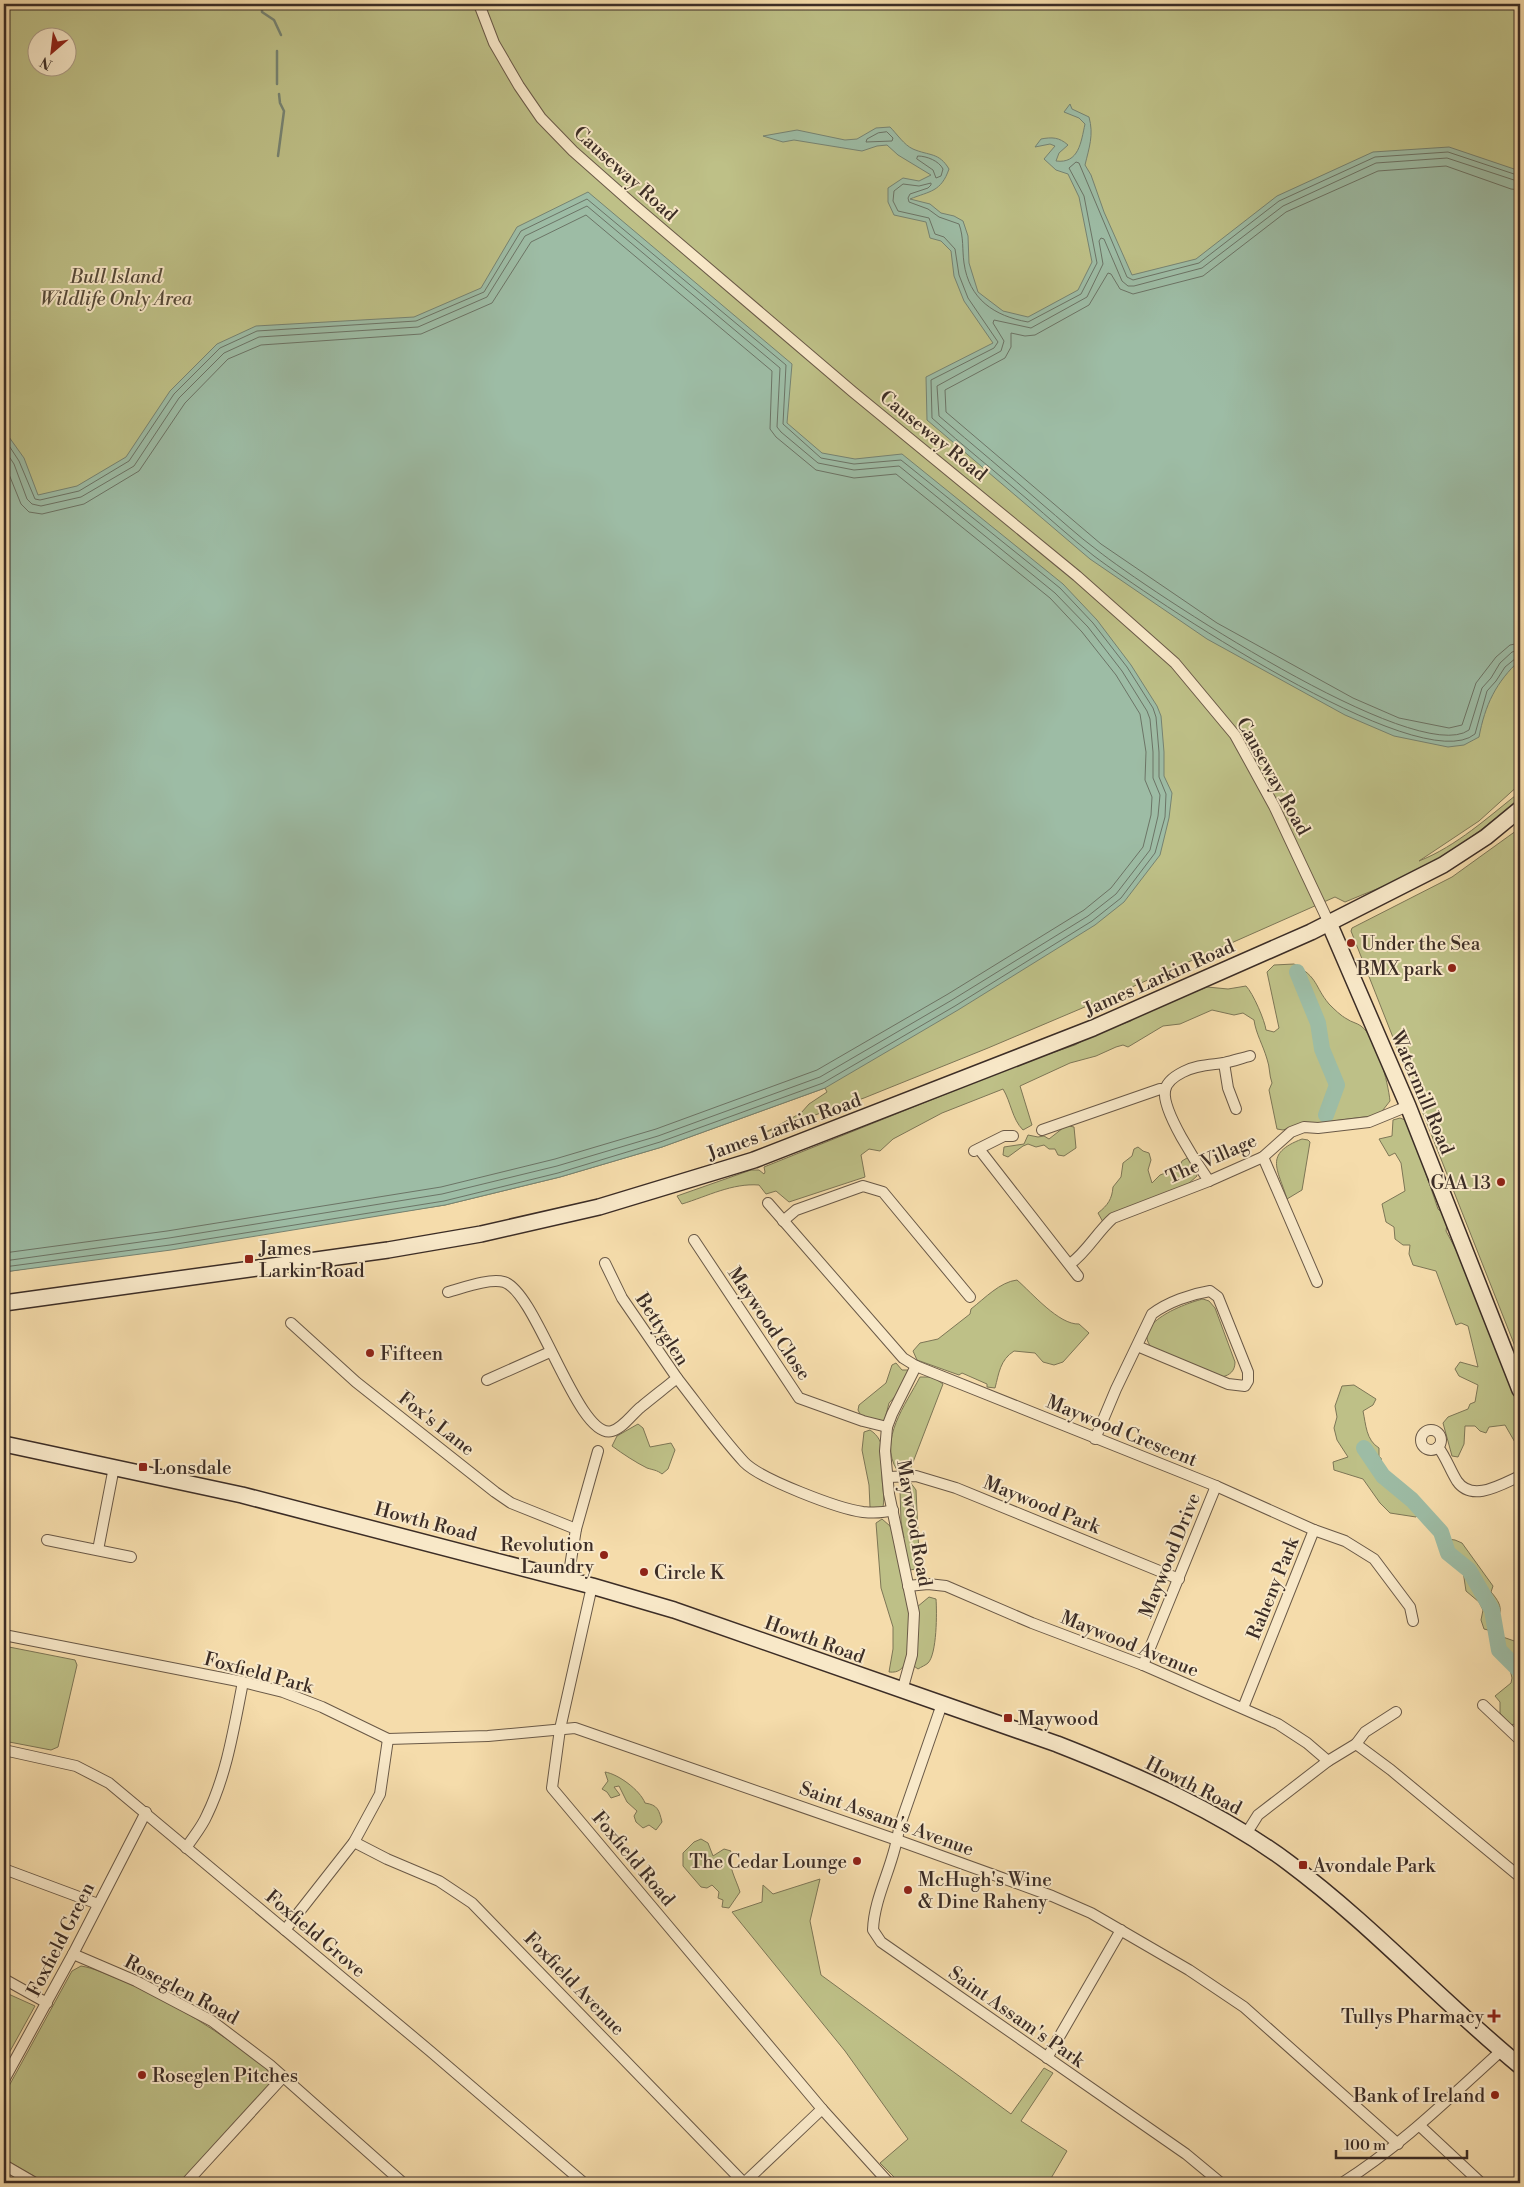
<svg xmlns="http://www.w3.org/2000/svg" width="1524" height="2187" viewBox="0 0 1524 2187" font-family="'Libre Bodoni',serif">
<rect width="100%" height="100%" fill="#f5dcab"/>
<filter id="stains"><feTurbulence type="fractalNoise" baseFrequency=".004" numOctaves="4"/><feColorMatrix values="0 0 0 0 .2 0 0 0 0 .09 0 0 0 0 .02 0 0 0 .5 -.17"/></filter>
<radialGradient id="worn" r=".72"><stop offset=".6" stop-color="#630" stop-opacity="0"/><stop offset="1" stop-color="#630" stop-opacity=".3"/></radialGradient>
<g fill="#bec087" stroke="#7d7656" fill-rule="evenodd">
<path d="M4,4h1516v780l-41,37 -60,40c38,-15 69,-44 101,-69v6c-33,29 -71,57 -111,77 -21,10 -43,18 -64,27l-10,-5 -203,90 -144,61 -124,50 -98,34 35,-19 8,-9 18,-12 -2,-4 -163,59 -102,30 -115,28 -441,67zM38,38h30v30h-30z"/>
<polygon points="1520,828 1520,1359 1351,931 1352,928 1452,877"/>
<path d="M1294,964c25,14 20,22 35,40 5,5 12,12 18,15 4,3 10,4 14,7 16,12 27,56 29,75l-11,14 -84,11 -12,4 -6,-1 -8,-39 3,-7c-3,-8 -2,-16 -5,-24 -4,-14 -11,-25 -13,-39l-11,-7 -9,2 -22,-5 -32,14 -17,2 -35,21 -5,-2 -7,2 -20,9 -26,7 -50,23 12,39 -9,5c-11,-11 -12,-28 -20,-41l-61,24 -49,26 -13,12 -11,-2 -8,6 4,22 -76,25 -13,-11 -10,3 -7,-9c-27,-2 -51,11 -77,19l-5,-8 74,-26h8l5,4 1,-2 -1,-5 264,-106 47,-16 22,-12 34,-12 8,-7 68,-27 21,2 18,-3c7,7 19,35 20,44l8,2 5,-4 -12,-56 7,-7z"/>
<path d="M1400,1118l8,3 30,88c7,6 10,12 8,22l19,36 55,133v51l-15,-26 -16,2 -3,6 -6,-2 -5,-5h-10l-1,18 -6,13 -6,-1 -9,-33 5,-6 20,-8 2,-5 5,-2 3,-17 -19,-9 -4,-7 5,-7 18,5 -10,-41 -7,-3 -5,2 -20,-54 -23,-6 -4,-11 1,-9h-7l-8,-6 -1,-12 -8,-5 -4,-18 23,-13 -4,-28 -6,-10 -6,3 -10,-17 13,-3 1,-16z"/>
<polygon points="1069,1126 1074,1127 1076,1148 1064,1156 1058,1155 1055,1149 1049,1149 1044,1145 1036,1147 1028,1144 1023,1146 1008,1157 1003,1155 1004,1147 1024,1144 1028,1135 1038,1137 1044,1136 1049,1139 1063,1128"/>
<path d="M1302,1139l6,1 2,2 -8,48 -15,9c-9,-30 -24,-45 15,-60z"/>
<path d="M1138,1147l5,4 6,2 2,7 -3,10 4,13 8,-8 19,-7 3,-7 5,-3 4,3 6,15 -9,8 -85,38 -5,-9c10,-8 14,-14 15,-26l8,-10 2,-14 9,-7 2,-7z"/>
<path d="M1017,1280c15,13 42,45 62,44l10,9 -26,29 -9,3 -11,-3 -8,-9 -21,-2c-14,9 -15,22 -19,37l-8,-1v-3l-25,-11 -3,2 -42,-15 -4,-9 7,-8 18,-4 32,-25 1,-5c14,-11 29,-27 46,-29z"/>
<path d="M1203,1299l6,2 6,7 20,54c0,9 -5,13 -13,15l-69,-28c-25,-25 33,-46 50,-50z"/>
<polygon points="896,1363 902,1370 908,1370 901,1390 889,1403 885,1419 882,1423 861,1416 858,1410 859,1405 886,1383 892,1365"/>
<path d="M920,1377h13l10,7 -33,86 -4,2 -9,-2c-19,-30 9,-66 23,-93z"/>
<path d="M1354,1385l22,14 -3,6 -10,6c3,14 3,29 16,37v9l2,1c2,25 32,31 42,51l-7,8 -26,-4 -10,-10 -17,-24 -29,-9 -1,-8 15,-5 -11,-17 -3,-12 3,-11 -2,-11 7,-20z"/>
<path d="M638,1424l5,4 7,19 21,-4 4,7 -7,19 -6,5c-5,-4 -9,-4 -15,-6 -12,-6 -24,-14 -35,-22l5,-10z"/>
<path d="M870,1430c17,11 12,28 12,46 0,11 3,20 1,31l-5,4 -8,-4 -1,-22 -7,-35 2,-18z"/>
<path d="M910,1482l6,8 3,65 -4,14 -14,3 16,35 12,-10 7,2c1,13 1,55 -8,64 -2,2 -7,4 -10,6l-11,-8c-5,8 -8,12 -18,11l4,-23v-22l-12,-39 -5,-65 6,-4 8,7 5,13 9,-1 -3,-17 -1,-30z"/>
<path d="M1447,1539l8,1 7,3 31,43 -2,6c15,17 10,23 -3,38l-4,-1 -3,-9 2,-10 -4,-8 -13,-11 -3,-20 -18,-16 -5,-10z"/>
<polygon points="1500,1636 1520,1643 1520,1723 1510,1725 1500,1713 1500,1702 1495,1696 1511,1683 1512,1678 1510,1669 1500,1658 1494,1642"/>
<polygon points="4,1646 75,1660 77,1665 58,1747 51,1750 4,1741"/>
<path d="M605,1772c13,2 35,18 40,31 13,2 14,7 17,19l-6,8 -7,-5 -6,3 -7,-6 -2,-6 3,-5 -10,-9 -8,-16 -5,1 6,8 -9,3 -4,-6 -5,-3 6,-8z"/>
<path d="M701,1839l7,4 5,13 11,-7 7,2c-4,14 5,28 9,41l-11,16 -7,-1 1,-7 -5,-2 1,-6 -7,-7 -5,3 -6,-1 -18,-21v-13l11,-11z"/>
<polygon points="820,1879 810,1921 821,1975 1011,2114 1044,2068 1053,2073 1021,2121 1067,2151 1050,2180 1043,2183 900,2183 880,2163 908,2139 845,2051 732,1912 762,1902 763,1885 773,1894"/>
<path d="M81,1966c13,2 27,9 40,14 53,22 100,53 145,88 4,7 5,11 2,18l-87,97h-135l-42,-24v-64l68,-124z"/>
<polygon points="4,1992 35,2006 4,2062"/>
</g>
<g fill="#9dbca5" stroke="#768372">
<path d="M1070,104l2,5 17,8c5,18 0,31 -4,48l6,10 13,37 28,63 64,-16 81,-63 96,-44 76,-5 71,24v489c-24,22 -35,45 -41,77l-15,8 -16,2 -54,-11 -49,-21 -138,-76 -117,-80 -163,-139 -1,-43 67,-34 -29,-42 -10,-25 -3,-25 -10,-10 -11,-3 -4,-16 -32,-7 -6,-13v-14l15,-10 16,3 12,-6 -33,-20 -11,-10 -10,1 -15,5 -68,-11 -11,2 -20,-6 34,-6 48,10 12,-1 19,-11 14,-1c7,7 14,18 23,22 16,7 26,3 36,20 -8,23 -19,22 -39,30l20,5 11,9 13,3 9,5 5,15 1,27 9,29 25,19 25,6 50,-27 14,-28 -13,-65 -11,-23 -12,-4 -12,-11 11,-13 -5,-2 -15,3 6,-8c11,-2 18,-2 27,6l-9,8 -3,8c23,3 25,-19 29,-37l-6,-6 -15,-6z"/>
<polygon points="588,192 792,364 787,423 822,453 855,459 902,454 1063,584 1097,620 1131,665 1157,706 1161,716 1164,752 1164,776 1172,793 1169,818 1160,855 1124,902 1095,925 958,1010 825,1088 662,1147 560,1177 445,1205 171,1250 4,1272 4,430 24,458 38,495 77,486 126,457 170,391 217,344 256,326 414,317 481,288 517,227"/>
</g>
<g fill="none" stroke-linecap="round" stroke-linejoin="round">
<g stroke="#6c7466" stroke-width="1">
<polygon points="887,132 893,138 892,141 866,142 867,139 878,133"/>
<path d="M918,156c9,0 21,5 25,13l-2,7 -5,2 -3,-8 -16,-11z"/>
<path d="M1520,176l-72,-24 -73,5 -96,44 -80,62 -66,17 -6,-3 -48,-114 -3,-1 -7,6 15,28 13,67 -16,31 -53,28c-34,-6 -59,-23 -64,-59 -2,-14 0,-25 -5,-39l-20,-7 -11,-8 -19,-7 -1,-4 2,-4 18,-6 3,-3v-2l-12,3 -16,-2 -9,7 -1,10 5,10 31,7 6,16 9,3 11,12 4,26 9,23 30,44 -4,6 -63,32 1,38c31,28 64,54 95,81 22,19 44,39 67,57 52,39 325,224 381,178l12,-43 9,-10 9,-14 11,-9 4,-1"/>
<path d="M1520,182l-73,-24 -71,5 -93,43 -81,62 -68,18h-6l-6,-5 -18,-42 -3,-1 -2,3 4,23 -16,33 -56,31 -37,-8 -1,3 11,18 -3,10 -64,35 2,30c34,29 69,58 103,88 18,15 36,32 55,46 49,39 319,218 372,180l13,-42 9,-10 9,-15 12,-11 8,-2"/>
<polyline points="1520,190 1511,189 1446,166 1378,171 1286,212 1203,276 1133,294 1120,289 1111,274 1108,273 1089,305 1035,335 1025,336 1011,333 1011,347 1005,358 945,390 946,412 1101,544 1217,623 1353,698 1399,718 1449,728 1462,725 1476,683 1496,657 1510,645 1520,643"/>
<polyline points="4,438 19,461 35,499 40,500 79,491 129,461 174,394 220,348 257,331 416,321 484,292 521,231 587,199 786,365 783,424 821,458 854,464 901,460 1060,588 1093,623 1127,667 1153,708 1156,717 1159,752 1159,777 1166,794 1165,817 1155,853 1121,898 1092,921 955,1006 823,1083 660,1142 558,1173 444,1201 170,1245 4,1267"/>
<polyline points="4,449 14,464 27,499 32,504 41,506 81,497 134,466 179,398 224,353 259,337 418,327 487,297 525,236 587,206 780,368 777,427 781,432 818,463 854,470 899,466 1055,593 1088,627 1122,671 1147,711 1150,719 1153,752 1153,778 1160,795 1158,816 1150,850 1116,894 1088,916 952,1000 820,1077 658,1136 557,1166 442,1194 169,1238 4,1261"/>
<polyline points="4,462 21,504 29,512 42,514 84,504 139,471 185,403 228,359 261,345 421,334 492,303 531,242 586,215 772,371 770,429 776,437 816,470 854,478 896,474 1050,598 1082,632 1116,675 1140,714 1146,752 1145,780 1152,797 1151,815 1143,847 1111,888 1084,910 948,994 817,1070 656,1129 555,1159 441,1187 167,1231 4,1253"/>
</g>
<g stroke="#768372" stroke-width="2.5">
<polyline points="262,4 262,12 274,20 281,35"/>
<polyline points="277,51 277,84"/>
<polyline points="278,156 284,111 280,103 279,94"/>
</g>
<g stroke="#9dbca5" stroke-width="16">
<polyline points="1297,972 1318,1023 1322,1049 1337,1085 1326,1115"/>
<polyline points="1364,1448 1383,1476 1412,1500 1441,1532 1448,1553 1469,1570 1492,1610 1499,1650 1520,1671"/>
</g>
<defs>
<g id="minor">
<polyline points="479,4 494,43 519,86 541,118 573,151 634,205 853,392 1077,576 1175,663 1235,735 1274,806 1329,923"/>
<polyline points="1224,1063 1228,1088 1236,1109"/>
<polyline points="1042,1130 1160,1089 1165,1090"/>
<polyline points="979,1149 1078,1276"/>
<polyline points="974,1151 1004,1136 1013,1136"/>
<polyline points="1263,1157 1317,1282"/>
<path d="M1209,1181c-12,-17 -47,-70 -44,-90 1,-8 10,-15 18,-19 13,-7 27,-7 41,-9 9,-2 18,-5 26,-7"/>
<polyline points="768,1203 903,1358 916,1366 1216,1486 1314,1530 1345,1541 1374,1559 1410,1607 1413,1621"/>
<polyline points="783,1221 796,1210 863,1186 883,1192 970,1297"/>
<polyline points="694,1240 799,1398 863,1421 887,1427"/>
<path d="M1070,1264c17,-12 27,-32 43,-46l96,-37 54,-24 28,-25 13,-5 14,1 51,-6 39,-16"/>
<path d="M448,1292c15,-4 41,-14 56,-10 33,10 74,159 108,149 11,-3 20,-17 29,-24 12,-10 24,-19 36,-29l-55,-80 -17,-35"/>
<polyline points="291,1323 356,1382 495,1492 511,1503 576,1529"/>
<path d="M677,1378c22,28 43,58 67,84 16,17 95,47 119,50 10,1 20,1 30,-2"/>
<polyline points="487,1380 550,1352"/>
<circle cx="1431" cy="1440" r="10"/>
<path d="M1095,1439l21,-50 36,-75c16,-12 39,-20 58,-23l8,6 30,75v9l-3,5 -17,-2 -91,-38"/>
<path d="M1438,1447c8,10 12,23 19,34 15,22 45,3 63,-5"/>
<polyline points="888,1477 916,1476 956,1488 1179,1579"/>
<polyline points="47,1540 131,1557"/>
<polyline points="98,1550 114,1467"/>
<polyline points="568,1579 576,1529 598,1451"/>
<polyline points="592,1586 560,1729 552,1788 822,2109 889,2183"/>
<polyline points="908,1586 928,1584 946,1586 1032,1623 1143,1665 1278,1724 1307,1743 1328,1761"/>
<polyline points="4,1635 243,1682 283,1692 322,1707 388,1739 488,1736 575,1728 897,1840 1052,1896 1091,1913 1189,1970 1244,2007 1398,2144"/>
<polyline points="1143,1665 1216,1486"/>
<polyline points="902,1691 912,1655 914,1613 889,1494 885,1451 887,1427 892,1414 916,1366"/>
<path d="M942,1704l-43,124c-4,35 -25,68 -26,102l8,12 305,212 35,29"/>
<polyline points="1483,1705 1520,1740"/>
<polyline points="1243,1708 1314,1530"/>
<polyline points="1356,1744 1391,1770 1520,1877"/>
<polyline points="4,1750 76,1766 109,1783 430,2051 584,2183"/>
<polyline points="1246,1834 1258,1815 1328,1761 1356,1744 1365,1732 1396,1712"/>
<polyline points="354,1842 387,1859 439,1881 472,1903 744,2183"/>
<path d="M186,1848c7,-11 16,-21 21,-33 20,-41 27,-88 36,-133"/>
<polyline points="4,1869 98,1904"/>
<polyline points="285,1930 354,1842 380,1794 388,1739"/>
<polyline points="73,1954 136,1981 212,2021 270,2065 403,2183"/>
<polyline points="4,1979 47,2003"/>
<polyline points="1047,2058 1121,1930"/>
<polyline points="4,2080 73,1954 146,1812"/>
<polyline points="1420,2126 1481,2183"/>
<polyline points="4,2165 35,2183"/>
<polyline points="186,2183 283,2077"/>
<polyline points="744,2183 822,2109"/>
<path d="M1342,2183c59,-37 108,-86 159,-132"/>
</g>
<g id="secondary">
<polyline points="1329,923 1408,1106 1520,1390"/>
<polyline points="4,1303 388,1250 481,1234 599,1207 754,1160 1093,1028 1311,932 1443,865 1486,837 1520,809"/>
<path d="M4,1444l238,51 350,91 82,24 383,134c79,31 164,68 232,119 83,62 152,138 231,203"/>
</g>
</defs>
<use href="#minor" stroke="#6a5947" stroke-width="12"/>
<use href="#secondary" stroke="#3c2d26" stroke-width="18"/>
<use href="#minor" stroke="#f8e8c8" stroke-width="10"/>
<use href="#secondary" stroke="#f8e8c8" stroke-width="15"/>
</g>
<g fill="#8f2418" stroke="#f8e8c8" stroke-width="2">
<circle cx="1351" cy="943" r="5"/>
<circle cx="1452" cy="968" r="5"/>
<circle cx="1501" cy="1182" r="5"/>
<rect x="244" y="1254" width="10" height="10" rx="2.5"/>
<circle cx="370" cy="1353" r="5"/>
<rect x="138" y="1462" width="10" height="10" rx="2.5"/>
<circle cx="604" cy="1555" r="5"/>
<circle cx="644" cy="1572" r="5"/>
<rect x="1003" y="1713" width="10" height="10" rx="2.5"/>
<circle cx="857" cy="1861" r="5"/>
<rect x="1298" y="1860" width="10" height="10" rx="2.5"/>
<circle cx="908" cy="1890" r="5"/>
<path d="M1491.5 2008.5h5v5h5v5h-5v5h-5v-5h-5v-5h5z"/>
<circle cx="142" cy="2075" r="5"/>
<circle cx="1495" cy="2095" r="5"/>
</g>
<g text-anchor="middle" stroke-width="4" stroke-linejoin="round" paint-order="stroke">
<g font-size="19" fill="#3c2d26" stroke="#f8e8c8">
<text transform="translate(626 173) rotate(42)" y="7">Causeway Road</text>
<text transform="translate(934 435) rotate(39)" y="7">Causeway Road</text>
<text transform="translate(1274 776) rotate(61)" y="7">Causeway Road</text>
<text transform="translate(1159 977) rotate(-24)" y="7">James Larkin Road</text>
<text transform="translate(1423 1092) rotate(67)" y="7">Watermill Road</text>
<text transform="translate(784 1126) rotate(-20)" y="7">James Larkin Road</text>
<text transform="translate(1211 1158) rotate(-24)" y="7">The Village</text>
<text transform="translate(770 1323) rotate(56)" y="7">Maywood Close</text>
<text transform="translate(663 1329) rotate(57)" y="7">Bettyglen</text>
<text transform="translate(437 1423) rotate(38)" y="7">Fox's Lane</text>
<text transform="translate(1122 1430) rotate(22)" y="7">Maywood Crescent</text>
<text transform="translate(1042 1504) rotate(22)" y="7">Maywood Park</text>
<text transform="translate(426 1521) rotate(15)" y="7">Howth Road</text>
<text transform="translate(915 1523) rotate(80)" y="7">Maywood Road</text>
<text transform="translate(1169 1555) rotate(-68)" y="7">Maywood Drive</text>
<text transform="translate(1272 1588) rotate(-68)" y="7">Raheny Park</text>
<text transform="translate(815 1639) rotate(20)" y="7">Howth Road</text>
<text transform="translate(1130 1643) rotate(22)" y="7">Maywood Avenue</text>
<text transform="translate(259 1672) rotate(15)" y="7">Foxfield Park</text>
<text transform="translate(1194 1785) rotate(27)" y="7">Howth Road</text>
<text transform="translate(887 1818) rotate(20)" y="7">Saint Assam's Avenue</text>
<text transform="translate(634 1858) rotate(50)" y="7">Foxfield Road</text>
<text transform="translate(316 1933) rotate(40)" y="7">Foxfield Grove</text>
<text transform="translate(60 1939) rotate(-63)" y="7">Foxfield Green</text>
<text transform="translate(575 1983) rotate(46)" y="7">Foxfield Avenue</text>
<text transform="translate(182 1989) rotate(28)" y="7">Roseglen Road</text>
<text transform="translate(1017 2016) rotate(35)" y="7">Saint Assam's Park</text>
</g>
<g font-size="19" font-style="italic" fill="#564a39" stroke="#f8e8c8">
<text x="116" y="283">Bull Island<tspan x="116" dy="22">Wildlife Only Area</tspan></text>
</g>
<g font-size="19" fill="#3c2d26" stroke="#f8e8c8" text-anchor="start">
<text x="1361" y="950">Under the Sea</text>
<text x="1442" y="975" text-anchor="end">BMX park</text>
<text x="1491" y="1189" text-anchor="end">GAA 13</text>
<text x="259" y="1255">James<tspan x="259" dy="22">Larkin Road</tspan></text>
<text x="380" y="1360">Fifteen</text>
<text x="153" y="1474">Lonsdale</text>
<text x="594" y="1551" text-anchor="end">Revolution<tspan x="594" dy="22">Laundry</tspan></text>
<text x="654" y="1579">Circle K</text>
<text x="1018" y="1725">Maywood</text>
<text x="847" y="1868" text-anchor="end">The Cedar Lounge</text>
<text x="1313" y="1872">Avondale Park</text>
<text x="918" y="1886">McHugh's Wine<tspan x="918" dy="22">&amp; Dine Raheny</tspan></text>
<text x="1484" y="2023" text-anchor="end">Tullys Pharmacy</text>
<text x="152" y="2082">Roseglen Pitches</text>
<text x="1485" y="2102" text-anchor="end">Bank of Ireland</text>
</g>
</g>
<rect width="1524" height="2187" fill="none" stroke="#f5dcab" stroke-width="20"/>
<rect x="5" y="5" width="1514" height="2177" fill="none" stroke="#3c2d26" stroke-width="2.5"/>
<rect x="10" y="10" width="1504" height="2167" fill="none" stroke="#3c2d26"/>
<g transform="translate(52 52) rotate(208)"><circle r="24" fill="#f8e8c8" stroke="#ad9d87"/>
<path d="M0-4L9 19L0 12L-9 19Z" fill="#8f2418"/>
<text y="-8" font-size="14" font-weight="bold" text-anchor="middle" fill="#3c2d26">N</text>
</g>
<path d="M1336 2150v8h131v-8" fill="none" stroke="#3c2d26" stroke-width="2.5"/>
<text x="1344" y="2150" font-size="15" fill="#3c2d26" stroke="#f8e8c8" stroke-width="4" paint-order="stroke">100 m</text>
<rect width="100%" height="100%" filter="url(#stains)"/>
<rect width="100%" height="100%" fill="url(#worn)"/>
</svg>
